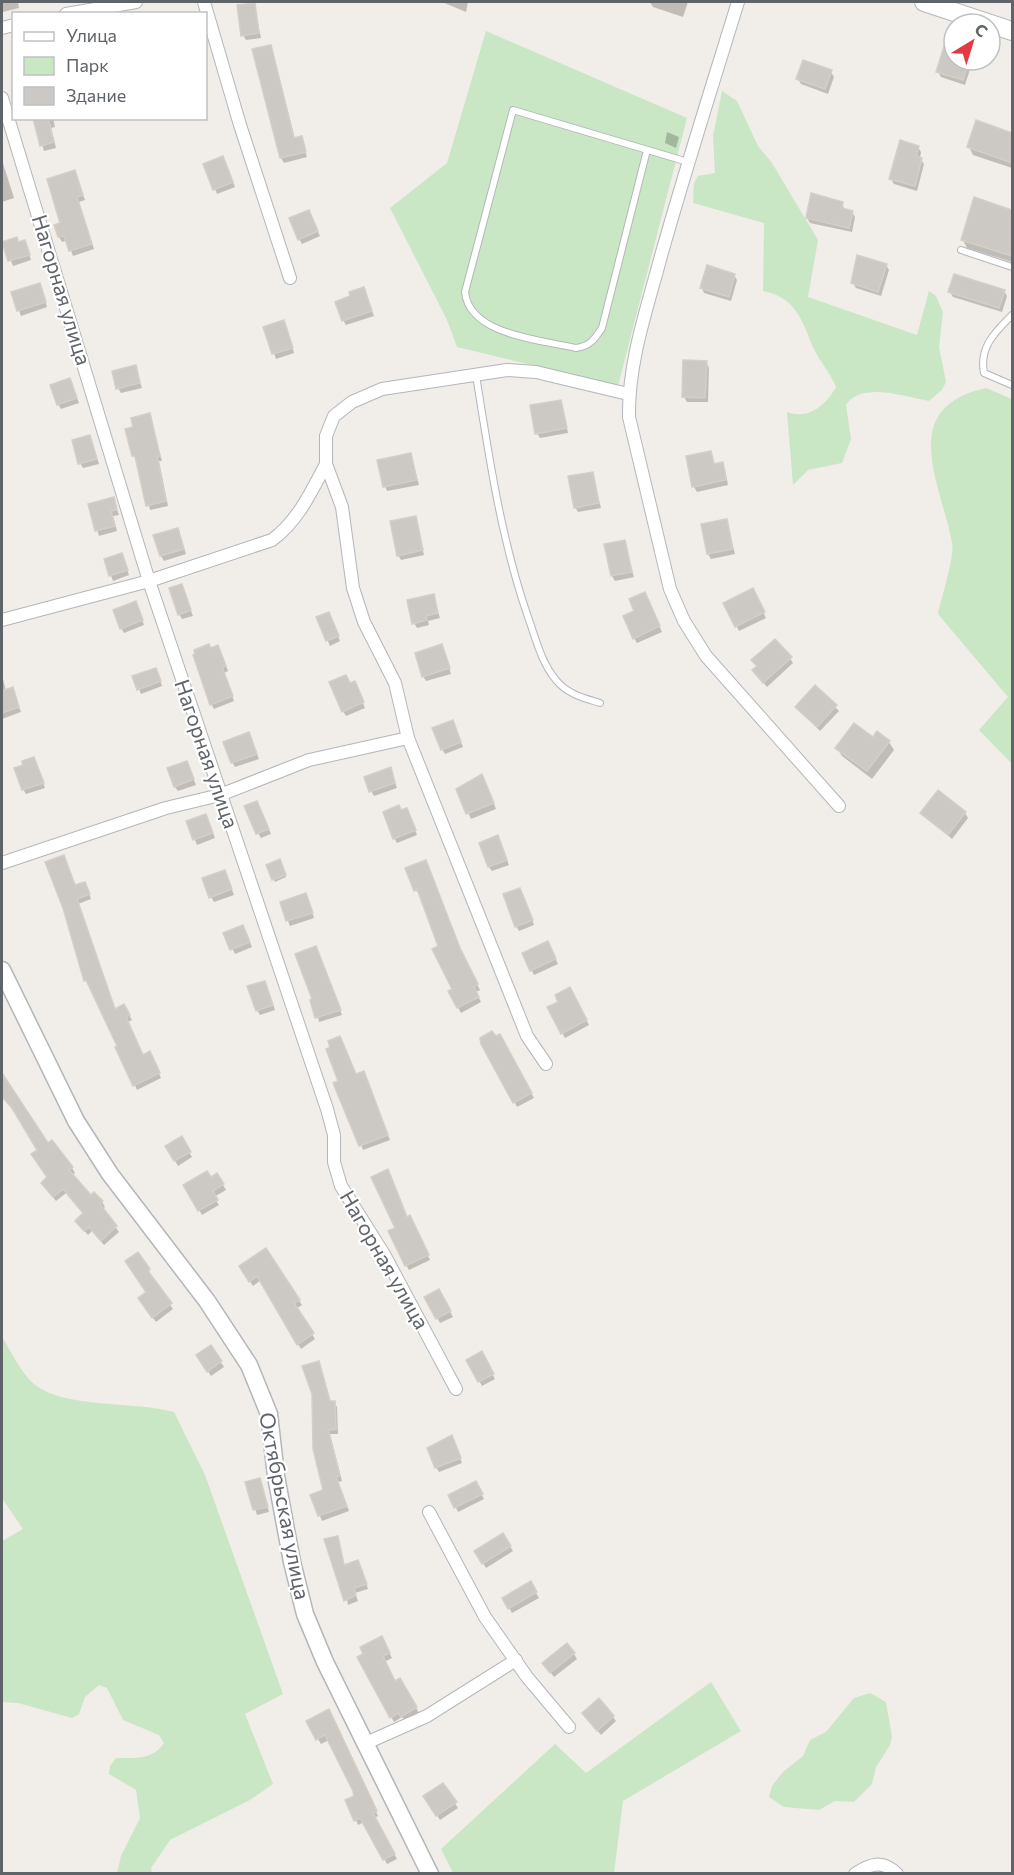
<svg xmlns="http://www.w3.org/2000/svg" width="1014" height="1875" viewBox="0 0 1014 1875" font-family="Commissioner,sans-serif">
<rect width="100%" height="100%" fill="#f1ede8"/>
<g fill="#cae7c5">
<polygon points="486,31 687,118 618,386 457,347 447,320 390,208 447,163"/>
<path d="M722,91l15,10 21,45 14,17 46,77 -10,57 109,38 12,-44 7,5 7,16 -4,35 7,35 -4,8 -13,11c-24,-4 -67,-20 -83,4l5,34 -9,24 -34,7 -15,15 -6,-73c22,8 39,-7 49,-25 -6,-15 -17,-26 -23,-40 -11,-26 -16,-49 -50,-56l1,-68 -71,-20 1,-20 4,-7 17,-3 -2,-37z"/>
<path d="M986,388l26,11v365l-33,-34 29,-33 -70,-83c3,-15 17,-58 14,-71 -10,-58 -57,-135 34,-155z"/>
<path d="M2,1337c9,14 19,36 32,47 30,25 102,17 140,28l31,63 78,219 -38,20 28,70 -23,16 -80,40 -19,28 1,5h-35l4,-17 19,-38 -4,-28 -27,-16 1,-8 6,-8c18,0 37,2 48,-15l-5,-8 -36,-15 -16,-32 -8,-3 -14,12 -6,17 -7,4 -54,-15 -16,-1v-161l21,-12 -21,-31z"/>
<polygon points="711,1682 741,1731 623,1801 614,1873 453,1873 441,1849 555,1744 586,1773"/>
<polygon points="870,1693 886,1702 892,1737 890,1745 876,1767 872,1784 854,1802 835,1801 819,1810 784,1807 769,1797 772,1786 783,1772 803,1756 810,1740 826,1732 854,1698"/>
</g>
<g fill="#0003">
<polygon points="2,2 18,2 19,8 3,12"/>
<polygon points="442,2 468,2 466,12"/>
<polygon points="650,2 688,2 683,17 653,7"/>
<polygon points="254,4 261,38 246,40 243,35"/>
<polygon points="271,46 295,139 301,138 307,157 284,163 281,158"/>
<polygon points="954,49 954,60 973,60 965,85 941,77 938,72"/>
<polygon points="831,72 834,77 828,94 801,84 798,79"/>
<polygon points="34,118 53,118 55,127 51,128 56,148 44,151"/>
<polygon points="977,122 1012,135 1012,168 973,155 969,147"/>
<polygon points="667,132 679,137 676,148 665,143"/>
<polygon points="918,147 921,152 920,158 924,164 917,191 894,184 891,179"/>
<polygon points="2,160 14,198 2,202"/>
<polygon points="226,163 235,187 217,194 215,189"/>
<polygon points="74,171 85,200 79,202 94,249 73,256 67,240 62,242 59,237"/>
<polygon points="975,199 1012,211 1012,262 967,248 963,240"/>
<polygon points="842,204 845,210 852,212 855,217 852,232 810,223 807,218"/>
<polygon points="311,217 320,236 302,244 299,239"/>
<polygon points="4,243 27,247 31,260 13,266"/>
<polygon points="886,265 889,270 881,296 856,288 853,283"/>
<polygon points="734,275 737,280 731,301 704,293 702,288"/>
<polygon points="364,289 374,316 346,325 343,320 352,297"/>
<polygon points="42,290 47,307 21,316 13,293"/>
<polygon points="1004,291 1007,296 1002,312 953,297 950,292"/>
<polygon points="286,327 294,353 276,359 265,328"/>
<polygon points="706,362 709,368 708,402 687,402 684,397"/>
<polygon points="135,367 142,388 121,393 118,388"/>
<polygon points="72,385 79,403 61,409 58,404"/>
<polygon points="561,401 568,433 540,438 537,433"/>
<polygon points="149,415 162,461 159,461 168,506 150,510 138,460 133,456 135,428"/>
<polygon points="90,436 99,464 83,468 80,463"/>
<polygon points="711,452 715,465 722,464 725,469 728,485 697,492 694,487"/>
<polygon points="411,455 419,485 387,491 385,486"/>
<polygon points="592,473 601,508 578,512 575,507"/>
<polygon points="113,499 119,515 113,516 117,531 99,536 90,505"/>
<polygon points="415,518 424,555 401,560 398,555"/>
<polygon points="726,521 735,554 711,559 708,554"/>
<polygon points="180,535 186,554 164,561 161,556"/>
<polygon points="624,542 634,577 615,581 612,576"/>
<polygon points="105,560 124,560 129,575 113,581"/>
<polygon points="181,585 193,616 182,619 179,614"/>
<polygon points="755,595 766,618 739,631 725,604"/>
<polygon points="433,596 440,618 428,621 429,625 417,628 414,623"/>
<polygon points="647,599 662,632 637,643 634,638 636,611"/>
<polygon points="138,608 144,625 124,633 121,628"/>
<polygon points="318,618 331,619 340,641 330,646"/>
<polygon points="211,650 221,652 228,671 224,673 234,701 214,709 211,704"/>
<polygon points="444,651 451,674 426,681 423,676"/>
<polygon points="790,658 793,663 767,687 753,670 758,667 753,660"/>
<polygon points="158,674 162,686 141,694 139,689"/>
<polygon points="2,675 6,691 12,689 21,712 2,719"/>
<polygon points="350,685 357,688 365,708 346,716 343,711"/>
<polygon points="815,687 839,711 820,731 796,707"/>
<polygon points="455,727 463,747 445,754 442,749"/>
<polygon points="877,733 889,742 894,750 872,779 842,756 837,748 873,739"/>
<polygon points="249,734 259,759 235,767 232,762"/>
<polygon points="34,759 45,788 26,794 23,789 25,766"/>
<polygon points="189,768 196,785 178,791 175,787"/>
<polygon points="390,769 397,788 374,796 371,791"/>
<polygon points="485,781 496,809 471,819 458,790"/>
<polygon points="259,807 271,834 261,838 258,833"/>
<polygon points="401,811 409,814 417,835 397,843 394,838"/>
<polygon points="922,813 965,813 968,818 952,839"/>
<polygon points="208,820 215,838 197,845 188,822"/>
<polygon points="500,842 509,865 492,871 489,867"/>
<polygon points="279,861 286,877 275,882 268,866"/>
<polygon points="407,869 462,955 480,990 476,992 481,1002 461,1013 450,992 454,990 420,894 415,890"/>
<polygon points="227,877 234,895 214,902 211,897"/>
<polygon points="76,887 87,888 91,899 78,904 115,1011 124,1006 132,1020 128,1022 143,1056 152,1058 161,1078 137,1090 119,1047 90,984 85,981 64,908"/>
<polygon points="523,894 534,925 519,931 516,926"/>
<polygon points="306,895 314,918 290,926 281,903"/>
<polygon points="245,931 252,947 235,954 225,933"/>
<polygon points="550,948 558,964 534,975 524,954"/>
<polygon points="318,953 342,1015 319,1022 314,1000"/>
<polygon points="267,987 275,1010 260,1015 257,1010"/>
<polygon points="570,989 589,1025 565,1038 549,1008 560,1002"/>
<polygon points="499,1036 534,1098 517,1107 482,1038"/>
<polygon points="339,1038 356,1076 366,1078 390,1140 363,1150 340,1082"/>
<polygon points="2,1070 5,1080 47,1145 52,1142 72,1168 75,1173 72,1175 90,1198 102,1202 105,1207 102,1209 119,1232 104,1245 92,1231 88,1235 80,1226 84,1214 66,1193 56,1201 46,1188 43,1183 49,1178 39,1150 2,1094"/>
<polygon points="181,1138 192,1157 178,1166 167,1147"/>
<polygon points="217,1175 226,1190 214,1197 219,1205 202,1215 185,1185"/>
<polygon points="412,1222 430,1260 409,1270 406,1265"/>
<polygon points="266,1251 302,1305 296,1309 315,1339 301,1349 261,1280 253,1286 241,1267"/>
<polygon points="130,1267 149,1270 150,1276 173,1309 156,1322 143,1304 148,1293"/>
<polygon points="439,1291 453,1317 440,1323 426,1298"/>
<polygon points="211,1347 224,1367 211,1376 201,1361"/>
<polygon points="481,1353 495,1379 482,1386 468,1361"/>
<polygon points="321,1368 331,1403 334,1402 337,1407 338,1434 330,1434 342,1481 338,1482 349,1511 322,1521 312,1496 325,1491"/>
<polygon points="454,1442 462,1463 439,1472 436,1467"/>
<polygon points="260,1480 269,1512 257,1515 247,1484"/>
<polygon points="476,1483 484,1499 458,1512 450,1495"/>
<polygon points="503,1535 513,1551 486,1568 476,1552"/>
<polygon points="337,1537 345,1566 361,1567 368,1589 355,1593 358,1601 348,1605"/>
<polygon points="530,1583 539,1598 512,1613 504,1599"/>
<polygon points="384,1643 392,1658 384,1662 394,1683 400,1680 419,1713 405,1721 402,1717 394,1722 359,1657"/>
<polygon points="574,1654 577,1659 554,1677 547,1668"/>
<polygon points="583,1713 613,1717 616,1721 601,1735"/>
<polygon points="331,1716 378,1816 374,1818 397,1859 387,1864 364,1822 358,1825 356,1820 347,1801 356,1797 354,1790 329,1740 321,1744 308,1722"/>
<polygon points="443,1785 458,1808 440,1820 428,1802"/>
</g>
<g fill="#ccc8c4" stroke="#d5cec6" stroke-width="1.5">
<polygon points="255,3 259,33 241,36 237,5"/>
<polygon points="951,24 954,24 954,60 969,60 963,80 936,72"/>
<polygon points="271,45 294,138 302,136 306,152 280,158 252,49"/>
<polygon points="803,60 832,70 825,89 796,79"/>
<polygon points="33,118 48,118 54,142 40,146"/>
<polygon points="976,120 1012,133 1012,163 967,147"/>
<polygon points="900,140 919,146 916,156 922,158 915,186 889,179"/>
<polygon points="223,156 233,182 213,190 203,164"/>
<polygon points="75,170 83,195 77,197 92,244 69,251 64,236 58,237 54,225 60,223 47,179"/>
<polygon points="811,193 843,202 842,208 853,211 849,228 806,218"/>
<polygon points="974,197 1012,210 1012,256 961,240"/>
<polygon points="309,210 318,231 298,240 289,218"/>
<polygon points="17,237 18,242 25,240 30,255 8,261 2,242"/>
<polygon points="857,255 887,264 878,292 851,283"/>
<polygon points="707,265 735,274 729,297 700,288"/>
<polygon points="954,274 1005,290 999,308 948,292"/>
<polygon points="40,283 46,302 17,311 11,292"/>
<polygon points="364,287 372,311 342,321 335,302 350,296 349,292"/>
<polygon points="284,320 293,348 272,354 263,327"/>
<polygon points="683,360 707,361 705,398 682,397"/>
<polygon points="136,365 140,383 116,389 112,371"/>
<polygon points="70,378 77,398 57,405 50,385"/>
<polygon points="561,400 567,428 535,434 530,405"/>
<polygon points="150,413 160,456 157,456 166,501 146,506 135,456 132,456 125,429 133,427 131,418"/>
<polygon points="90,435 97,459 78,464 72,440"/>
<polygon points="711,451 714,464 723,462 726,480 692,487 686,456"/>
<polygon points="411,453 417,480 383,487 377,460"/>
<polygon points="593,472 599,503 574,508 568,476"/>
<polygon points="114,497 117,510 111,511 115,526 95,531 88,504"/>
<polygon points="416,516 423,550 397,556 390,521"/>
<polygon points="727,519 733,549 707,554 701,524"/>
<polygon points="178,528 184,549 160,556 153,535"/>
<polygon points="625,540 632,572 611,576 604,544"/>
<polygon points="122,553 128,570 109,576 104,559"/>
<polygon points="182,584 191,610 178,615 169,588"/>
<polygon points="753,588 765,612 735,627 723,603"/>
<polygon points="645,592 660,626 633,639 623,616 634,611 629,599"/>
<polygon points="434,594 438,613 426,616 427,620 412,624 407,600"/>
<polygon points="136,601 143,620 120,629 113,610"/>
<polygon points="329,612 339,636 326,641 316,617"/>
<polygon points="775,639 792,657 763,683 752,670 757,666 751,660"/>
<polygon points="209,644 211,648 218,645 226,666 222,667 233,696 210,705 193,655 195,654 194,650"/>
<polygon points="442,644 450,668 422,677 415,653"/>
<polygon points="156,668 161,681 137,690 132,676"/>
<polygon points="346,675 350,683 355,681 364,702 342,712 329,682"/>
<polygon points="815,685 837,705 817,727 795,707"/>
<polygon points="13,687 19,707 2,713 2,691"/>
<polygon points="453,720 461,742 441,750 432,728"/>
<polygon points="854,723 873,737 877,731 890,741 867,771 835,748"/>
<polygon points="249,732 257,754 231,763 223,742"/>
<polygon points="34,757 44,783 22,790 14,768 23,765 22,761"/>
<polygon points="187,761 194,779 174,787 167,768"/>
<polygon points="391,767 395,783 369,792 364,777"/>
<polygon points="482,774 494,803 466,814 456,789"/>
<polygon points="938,790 966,812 948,835 920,813"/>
<polygon points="257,801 269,829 256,834 244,806"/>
<polygon points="399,805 401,810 407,808 416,830 393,839 383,812"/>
<polygon points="206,814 213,833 193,840 186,821"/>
<polygon points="498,835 507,860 488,867 479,843"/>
<polygon points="64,855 75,885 85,882 90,894 77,899 115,1009 124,1004 130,1015 126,1017 143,1055 150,1051 160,1073 133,1086 115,1047 117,1046 86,980 84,981 63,908 45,862"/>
<polygon points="280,859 286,875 272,880 266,865"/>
<polygon points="426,860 460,948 478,984 474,987 479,997 457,1008 448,991 452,989 432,949 438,946 417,889 414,891 405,868"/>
<polygon points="225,870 232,889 209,898 202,878"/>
<polygon points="520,888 533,920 515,927 503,894"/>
<polygon points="306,893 313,913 286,921 280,902"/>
<polygon points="243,925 250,942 230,950 223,933"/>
<polygon points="548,941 556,959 530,971 522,953"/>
<polygon points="316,946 341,1010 315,1018 310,1000 312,999 295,954"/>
<polygon points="265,981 273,1005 256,1011 247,986"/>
<polygon points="570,987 587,1020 561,1034 547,1007 558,1002 555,995"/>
<polygon points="492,1031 496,1036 500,1034 532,1093 513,1103 481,1044 480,1038"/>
<polygon points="340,1036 356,1074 364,1071 388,1135 359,1146 333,1083 338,1081 326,1049 330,1047 328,1041"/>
<polygon points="2,1073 48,1143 52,1140 73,1167 69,1170 91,1195 94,1192 103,1201 100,1204 117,1226 101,1241 89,1227 84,1231 75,1221 83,1213 63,1189 53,1197 41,1183 47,1177 31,1154 37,1150 12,1108 2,1097"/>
<polygon points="182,1136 191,1152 174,1161 165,1146"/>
<polygon points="388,1169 407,1217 410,1215 429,1255 405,1266 388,1231 395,1228 371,1177"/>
<polygon points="207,1171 211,1177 217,1173 224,1184 213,1191 218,1200 198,1211 183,1185"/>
<polygon points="266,1248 300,1300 294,1303 314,1333 297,1345 257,1276 249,1282 239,1266"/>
<polygon points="138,1252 150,1269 148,1271 172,1303 152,1318 138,1298 146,1292 125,1261"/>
<polygon points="439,1289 451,1311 436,1319 424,1297"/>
<polygon points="211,1345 222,1361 207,1372 196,1355"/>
<polygon points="482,1351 494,1374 478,1382 466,1360"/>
<polygon points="319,1361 330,1401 335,1401 336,1429 328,1430 340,1476 336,1477 347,1506 318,1516 310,1495 323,1490 313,1449 312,1394 302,1366"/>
<polygon points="452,1435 461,1458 435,1468 427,1448"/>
<polygon points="260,1478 268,1507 253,1510 245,1482"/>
<polygon points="476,1481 483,1494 454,1508 448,1495"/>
<polygon points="503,1533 511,1546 482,1564 474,1551"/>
<polygon points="338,1536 344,1565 358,1560 367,1584 354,1588 356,1595 344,1601 324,1539"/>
<polygon points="531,1581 537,1592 508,1609 502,1598"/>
<polygon points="382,1636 390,1653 383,1656 395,1681 400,1678 417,1707 401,1717 398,1713 390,1718 357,1657 363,1654 360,1647"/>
<polygon points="567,1643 575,1653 550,1673 542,1663"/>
<polygon points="599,1698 614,1716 597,1731 582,1713"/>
<polygon points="329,1709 377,1811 373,1813 395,1854 383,1860 360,1818 354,1821 345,1800 354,1796 353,1791 325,1735 316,1740 306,1721"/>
<polygon points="443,1783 457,1802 436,1816 423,1796"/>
</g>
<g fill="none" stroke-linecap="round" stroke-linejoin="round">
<defs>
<g id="service">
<path d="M647,150l-45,178c-8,12 -12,18 -26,20 -35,-8 -107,-13 -111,-56l48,-182 175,52"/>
<polyline points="961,250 1012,267"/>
<path d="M1012,315c-17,17 -33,32 -28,58l28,12"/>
<path d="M476,375c13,82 25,164 52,242 8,22 13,45 28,63 11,14 28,18 44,23"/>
</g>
<g id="minor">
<polyline points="204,2 240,125 290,278"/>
<path d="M738,2c-26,84 -53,169 -77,254 -14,53 -33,106 -32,161l41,172 14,32 22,35 133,150"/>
<polyline points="66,14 136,2"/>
<polyline points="2,28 14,25"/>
<polyline points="2,98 149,581 327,1109 334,1135 334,1162 341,1186 385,1256 456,1389"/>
<path d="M2,620l147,-39 123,-41c26,-19 39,-48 54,-76"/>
<polyline points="2,863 166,808 220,795 309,760 408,738"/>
<polyline points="546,1064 527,1036 408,738 395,683 364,622 353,588 342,507 326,464 326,436 334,416 352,402 382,389 507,370 536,372 628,394"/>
<polyline points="429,1512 485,1617 527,1677 569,1727"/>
<polyline points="364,1744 427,1716 516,1660"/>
<path d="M855,1874c16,-11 28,-14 42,0"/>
</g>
<polyline id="tertiary" points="2,970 76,1121 110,1174 207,1301 249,1365 269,1414 276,1476 292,1562 305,1614 325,1662 430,1874"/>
<polyline id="secondary" points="924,2 1012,31"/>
</defs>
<use href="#service" stroke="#b3b6ba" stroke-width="8"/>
<use href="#minor" stroke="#b3b6ba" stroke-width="14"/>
<use href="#tertiary" stroke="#b3b6ba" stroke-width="19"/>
<use href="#secondary" stroke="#b4b8bc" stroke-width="20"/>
<use href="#service" stroke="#fff" stroke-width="6"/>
<use href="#minor" stroke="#fff" stroke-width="12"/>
<use href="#tertiary" stroke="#fff" stroke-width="16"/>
<use href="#secondary" stroke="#fff" stroke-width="18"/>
</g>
<g text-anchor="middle" stroke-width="4.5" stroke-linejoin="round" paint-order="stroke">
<g font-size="21" fill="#5f6468" stroke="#fff">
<text transform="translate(61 290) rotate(73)" y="7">Нагорная улица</text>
<text transform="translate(206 754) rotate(71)" y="7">Нагорная улица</text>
<text transform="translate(384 1260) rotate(60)" y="7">Нагорная улица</text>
<text transform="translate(284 1506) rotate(79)" y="7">Октябрьская улица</text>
</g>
</g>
<rect width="1014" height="1875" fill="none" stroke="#5f6468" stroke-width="6"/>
<rect x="12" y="12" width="195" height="108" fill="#ffffff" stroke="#bfc1c3" stroke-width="1.5"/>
<rect x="24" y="32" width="30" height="9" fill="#ffffff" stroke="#bfc1c3" stroke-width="1.5"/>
<text x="66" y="42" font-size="18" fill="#5f6468">Улица</text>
<rect x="24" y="57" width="30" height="18" fill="#cae7c5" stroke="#bfc1c3" stroke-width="1.5"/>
<text x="66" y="72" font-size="18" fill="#5f6468">Парк</text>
<rect x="24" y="87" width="30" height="18" fill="#ccc8c4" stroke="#bfc1c3" stroke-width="1.5"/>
<text x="66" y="102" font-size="18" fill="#5f6468">Здание</text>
<g transform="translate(972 42) rotate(38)"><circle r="28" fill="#ffffff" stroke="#bfc1c3" stroke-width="1.5"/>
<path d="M0-4.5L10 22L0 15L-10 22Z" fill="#e63843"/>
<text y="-9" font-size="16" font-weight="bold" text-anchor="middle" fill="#5f6468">С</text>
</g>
</svg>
